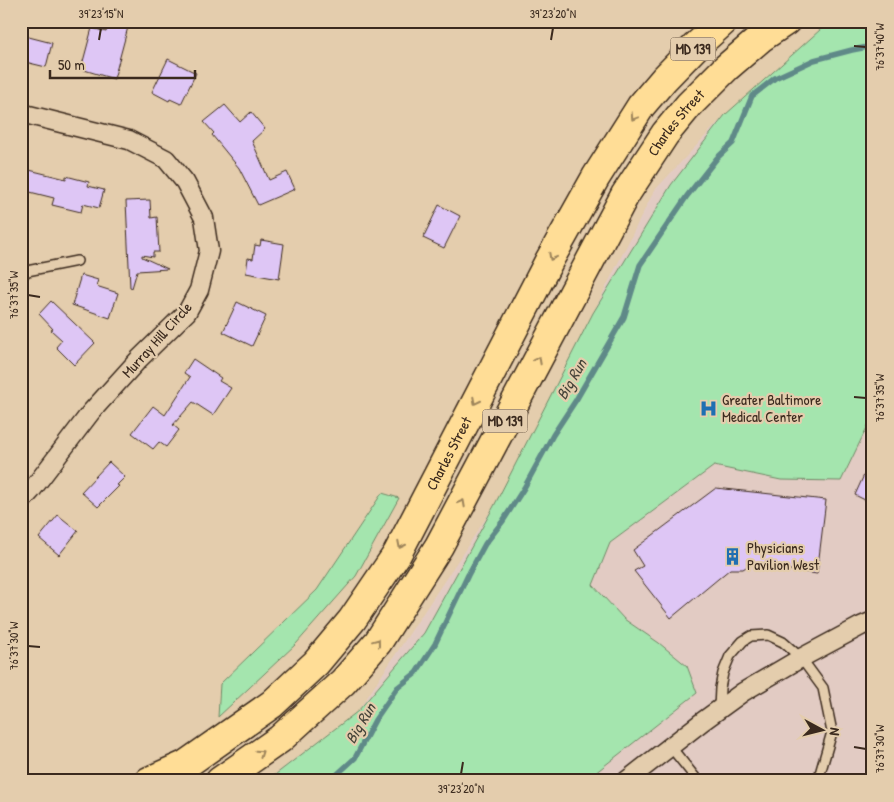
<svg xmlns="http://www.w3.org/2000/svg" width="894" height="802" viewBox="0 0 894 802" font-family="'Patrick Hand',sans-serif">
<rect width="100%" height="100%" fill="#e4cdad"/>
<filter id="ink" filterUnits="userSpaceOnUse"><feTurbulence type="fractalNoise" baseFrequency=".02" numOctaves="2"/><feDisplacementMap in="SourceGraphic" scale="10" xChannelSelector="R" yChannelSelector="G"/><feConvolveMatrix kernelMatrix="1 2 1 2 8 2 1 2 1" color-interpolation-filters="sRGB"/></filter>
<g filter="url(#ink)">
<polygon fill="#e2cbc3" points="830,21 873,21 873,781 266,781 358,711 494,506 593,313 654,191 725,115"/>
<g fill="#a4e5ae" stroke="#708866">
<polygon points="830,21 873,21 873,415 841,481 781,480 714,466 610,543 593,585 624,619 659,643 687,666 697,693 585,781 267,781 358,711 424,633 494,506 593,313 671,185 725,115"/>
<polygon points="382,493 399,498 356,576 296,644 218,717 220,684 317,590"/>
</g>
<g fill="none" stroke-linecap="round" stroke-linejoin="round">
<polyline stroke="#5f8988" stroke-width="5.5" points="330,781 355,758 375,720 397,688 416,673 435,644 468,575 485,544 503,521 524,488 553,435 576,400 624,317 640,265 687,196 717,158 733,143 752,96 775,78 814,60 852,50 873,46"/>
</g>
<g fill="#dec6f5" stroke="#3b2a1e">
<polygon points="109,22 128,27 114,79 81,69 92,28 106,32"/>
<polygon points="21,35 52,43 46,67 21,61"/>
<polygon points="168,59 196,73 181,104 170,99 169,101 152,92"/>
<polygon points="225,105 240,122 251,112 265,129 252,141 269,180 287,172 295,189 258,205 239,168 212,135 214,133 204,122"/>
<polygon points="21,168 66,179 66,176 89,182 88,186 104,190 99,208 83,204 81,212 52,205 54,198 26,191 28,184 21,183"/>
<polygon points="150,200 151,218 157,217 159,252 153,252 153,257 142,255 142,257 168,269 137,271 132,288 130,287 126,201"/>
<polygon points="439,205 460,216 444,248 423,238"/>
<polygon points="261,240 284,244 279,279 246,273 248,258 253,259 255,245 260,246"/>
<polygon points="81,275 98,280 96,286 118,293 110,318 72,305"/>
<polygon points="51,301 95,343 74,365 56,347 62,340 51,330 53,329 39,314"/>
<polygon points="237,302 266,316 252,346 223,332"/>
<polygon points="193,359 221,378 219,381 231,388 213,415 193,402 173,425 179,430 166,447 159,442 153,449 132,433 153,406 165,415 190,377 184,373"/>
<polygon points="873,455 873,504 855,495"/>
<polygon points="109,462 125,477 117,485 119,486 98,507 81,492"/>
<polygon points="716,488 826,500 817,574 751,564 743,569 730,569 671,618 634,571 643,566 633,550"/>
<polygon points="58,515 78,531 59,555 39,538"/>
</g>
<g fill="none" stroke-linecap="round" stroke-linejoin="round">
<defs>
<g id="lane">
<polyline points="21,277 27,271 77,261"/>
<polyline points="719,708 720,688 723,673 730,656 743,641 751,636 768,635 783,642 801,658 823,688 832,732 819,777 816,781"/>
<polyline points="670,746 698,781"/>
</g>
<g id="street">
<polyline points="21,113 129,140 166,159 185,182 204,218 209,251 199,290 187,312 139,359 91,412 31,491 21,502"/>
<polyline points="626,781 703,721 743,692 801,658 861,626 873,621"/>
</g>
<g id="primary">
<path id="s1" d="M149,781l36,-16 87,-61 44,-41 36,-43 45,-66 153,-295 46,-82 45,-71 23,-27 31,-32 29,-26"/>
<path id="s2" d="M220,781l60,-42 63,-57 35,-40 61,-96 186,-351 40,-61 24,-29 37,-37 36,-31 24,-16"/>
</g>
</defs>
<use href="#lane" stroke="#3b2a1e" stroke-width="12"/>
<use href="#street" stroke="#3b2a1e" stroke-width="21"/>
<use href="#primary" stroke="#3b2a1e" stroke-width="31"/>
<use href="#lane" stroke="#e4cdad" stroke-width="9"/>
<use href="#street" stroke="#e4cdad" stroke-width="18"/>
<use href="#primary" stroke="#ffdd96" stroke-width="28"/>
</g>
<defs><path id="oneway-chevron" d="M-2-3.5L2.5 0L-2 3.5" fill="none" stroke-width="1.6" stroke-linecap="round" stroke-linejoin="round" transform="scale(1.25)"/></defs>
<g stroke="#9d845a">
<use href="#oneway-chevron" transform="translate(634 117) rotate(123)"/>
<use href="#oneway-chevron" transform="translate(552 257) rotate(118)"/>
<use href="#oneway-chevron" transform="translate(538 360) rotate(-62)"/>
<use href="#oneway-chevron" transform="translate(476 401) rotate(117)"/>
<use href="#oneway-chevron" transform="translate(462 503) rotate(-62)"/>
<use href="#oneway-chevron" transform="translate(401 545) rotate(117)"/>
<use href="#oneway-chevron" transform="translate(377 642) rotate(-53)"/>
<use href="#oneway-chevron" transform="translate(260 753) rotate(-35)"/>
</g>
</g>
<path fill="none" stroke="#3b2a1e" stroke-width="2" d="M99,40l2,-12M551,40l2,-12M854,46l12,1M28,295l12,2M854,397l12,1M28,646l12,1M854,747l12,2M461,774l2,-12"/>
<defs>
<symbol id="hospital-bare" viewBox="-9 -9 18 18"><path d="M-5-5h3v3.5h4V-5h3V5h-3V1.5h-4V5h-3Z" fill="#1f6fb2" stroke="#e4cdad" stroke-width="2.5" paint-order="stroke"/></symbol>
<symbol id="building-bare" viewBox="-9 -9 18 18"><path d="M-4-6H4V6H1V3H-1V6H-4ZM-2.5-4.3h1.7v1.8h-1.7ZM.8-4.3h1.7v1.8H.8ZM-2.5-1h1.7V.8h-1.7ZM.8-1h1.7V.8H.8Z" fill="#1f6fb2" stroke="#e4cdad" stroke-width="2.5" paint-order="stroke"/></symbol>
</defs>
<g fill-rule="evenodd">
<use href="#hospital-bare" x="696" y="396" width="25" height="25"/>
<use href="#building-bare" x="720" y="544" width="25" height="25"/>
</g>
<g text-anchor="middle" stroke-width="4.5" stroke-linejoin="round" paint-order="stroke">
<g fill="#e4cdad" stroke="#6e5b49" stroke-width="1">
<rect x="670.5" y="37.5" width="45" height="23" rx="4"/>
<rect x="482.5" y="409.5" width="45" height="23" rx="4"/>
</g>
<g font-size="14" font-weight="bold" fill="#3b2a1e">
<text x="693" y="54">MD 139</text>
<text x="505" y="426">MD 139</text>
</g>
<g font-size="15" fill="#3b2a1e" stroke="#e4cdad">
<text dy="5" stroke="none"><textPath href="#s2" startOffset="811">Charles Street</textPath></text>
<text transform="translate(157 340) rotate(-48)" y="5">Murray Hill Circle</text>
<text dy="5" stroke="none"><textPath href="#s1" startOffset="455">Charles Street</textPath></text>
</g>
<g font-size="15" fill="#3b2a1e" stroke="#e4cdad" text-anchor="start">
<text x="722" y="405">Greater Baltimore<tspan x="722" dy="17">Medical Center</tspan></text>
<text x="747" y="553">Physicians<tspan x="747" dy="17">Pavilion West</tspan></text>
</g>
<g font-size="16" font-style="italic" fill="#444238" stroke="#e4cdad">
<text transform="translate(571 379) rotate(-60)" y="6">Big Run</text>
<text transform="translate(360 723) rotate(-59)" y="6">Big Run</text>
</g>
</g>
<rect width="894" height="802" fill="none" stroke="#e4cdad" stroke-width="55"/>
<g transform="translate(822 730) rotate(97)" stroke="#e4cdad" stroke-width="4" paint-order="stroke">
<path d="M0-4L9 19L0 12L-9 19Z" fill="#3b2a1e"/>
<text y="-8" font-size="14" font-weight="bold" text-anchor="middle" fill="#3b2a1e">N</text>
</g>
<path d="M50 70v8h145v-8" fill="none" stroke="#3b2a1e" stroke-width="2.5"/>
<text x="58" y="70" font-size="15" fill="#3b2a1e" stroke="#e4cdad" stroke-width="4" paint-order="stroke">50 m</text>
<rect x="28" y="28" width="838" height="746" fill="none" stroke="#3b2a1e" stroke-width="2"/>
<g font-size="12" text-anchor="middle" fill="#3b2a1e">
<text x="101" y="18">39°23'15"N</text>
<text x="553" y="18">39°23'20"N</text>
<text transform="translate(880 47) rotate(-90)" y="4">76°37'40"W</text>
<text transform="translate(14 295) rotate(-90)" y="4">76°37'35"W</text>
<text transform="translate(880 398) rotate(-90)" y="4">76°37'35"W</text>
<text transform="translate(14 646) rotate(-90)" y="4">76°37'30"W</text>
<text transform="translate(880 749) rotate(-90)" y="4">76°37'30"W</text>
<text x="461" y="793">39°23'20"N</text>
</g>
</svg>
